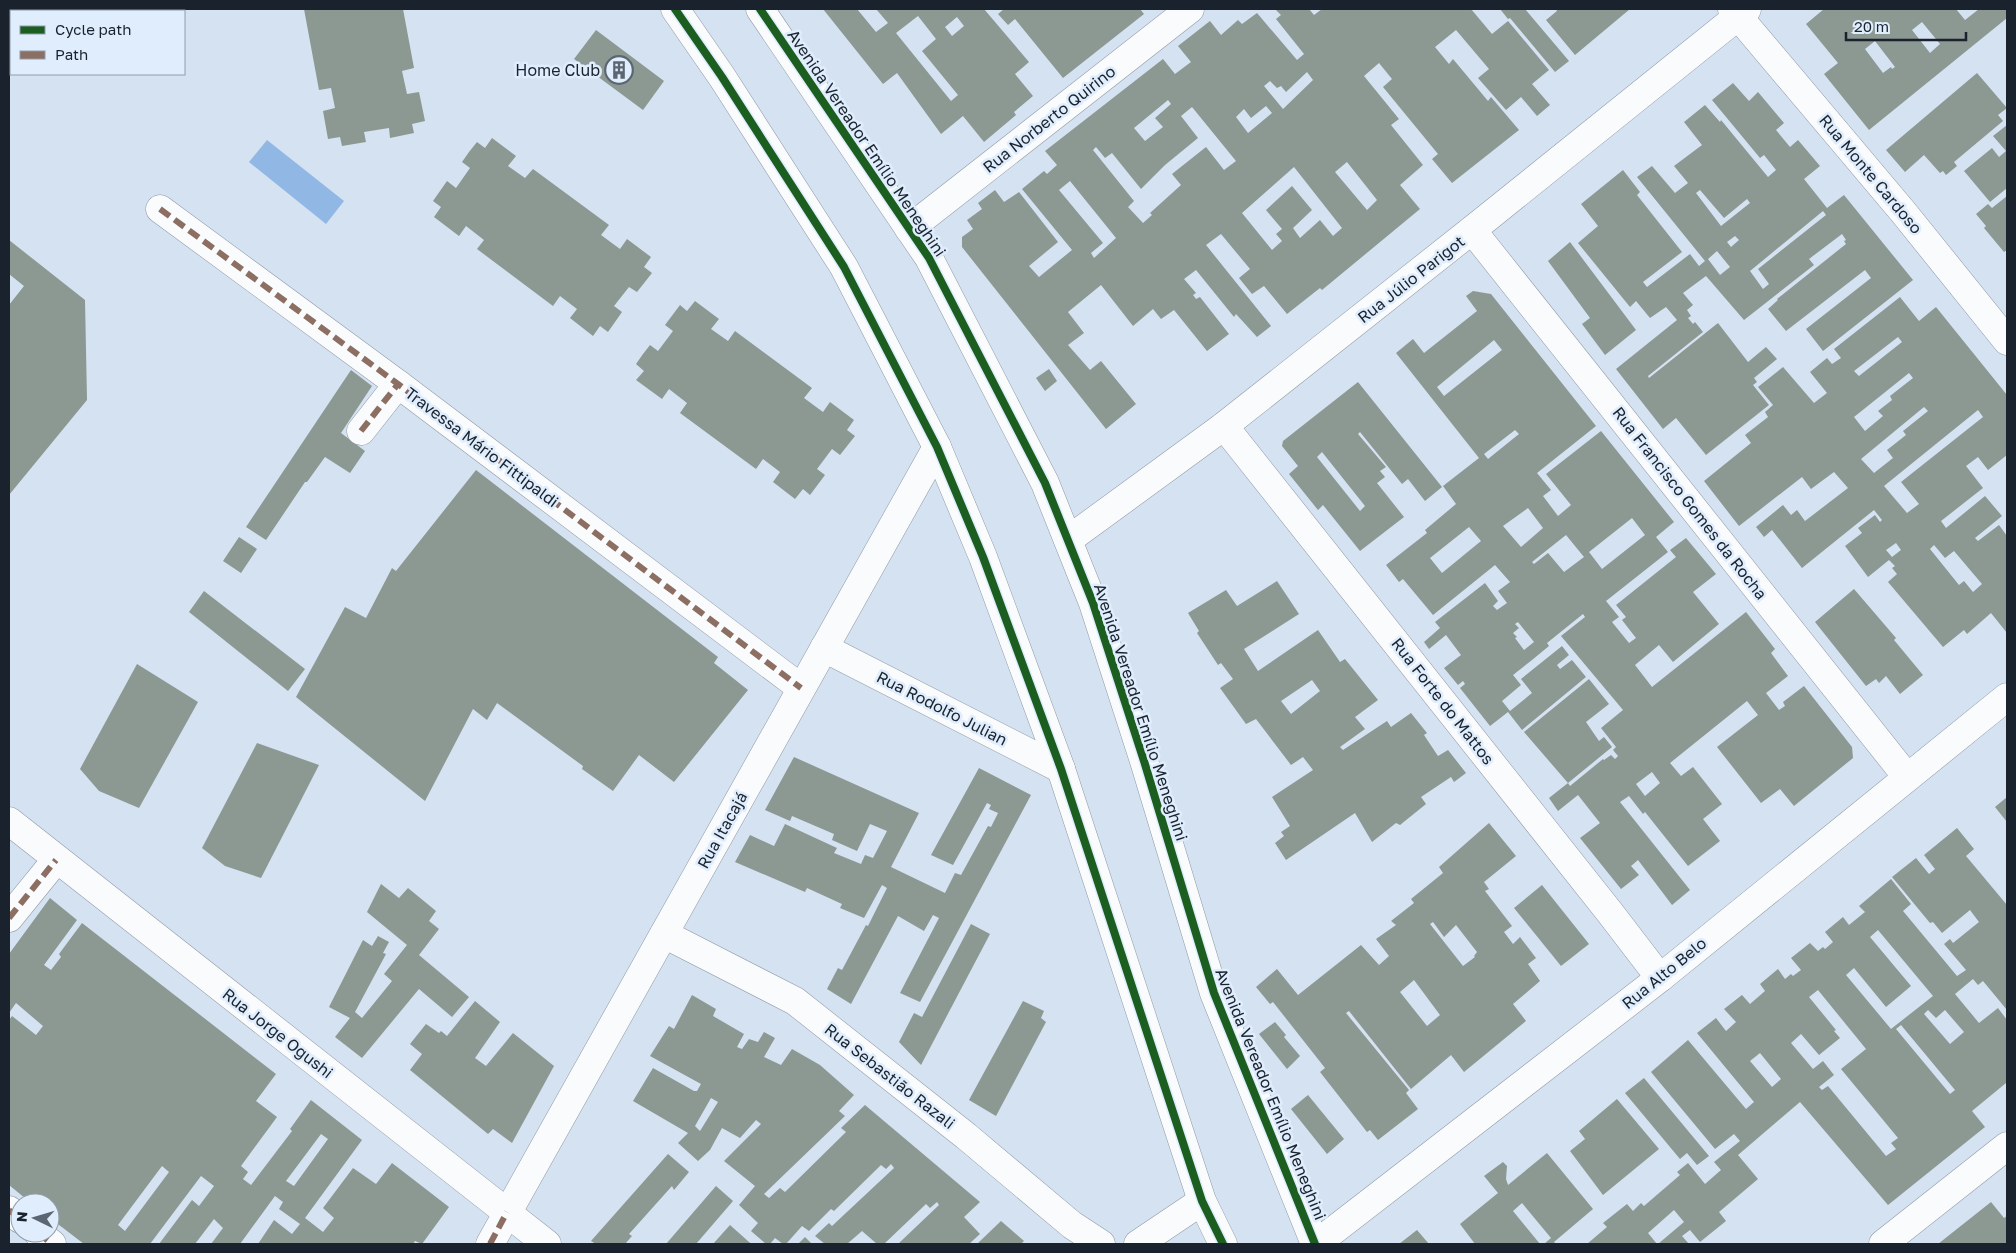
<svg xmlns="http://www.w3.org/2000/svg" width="2016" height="1253" viewBox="0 0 2016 1253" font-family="'Golos Text',sans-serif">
<rect width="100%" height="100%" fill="#d5e2f1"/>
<polygon fill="#91b7e4" points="267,140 344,201 326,224 249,162"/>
<g fill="#8c9892" fill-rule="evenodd">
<polygon points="304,9 403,9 414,68 402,71 407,94 419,92 425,121 412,124 414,133 390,138 389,128 364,132 366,142 342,146 340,137 328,139 323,111 335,108 331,88 319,90"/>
<path d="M823,9h34l19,23 12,-9 -12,-14h108l45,53 -14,12 18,22 -19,16 2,3 -32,27 -21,-26 -22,18 -44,-61 -14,11zM918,16l18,23 -14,12 36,44 -7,6 -55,-68zM957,17l7,9 -12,10 -7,-9z"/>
<polygon points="1004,9 1140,9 1144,14 1063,78 1015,19 1008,25 998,14"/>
<path d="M1275,9h34l5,6 8,-6h149l21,25 16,-13 41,49 -17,14 18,21 -13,11 -16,-19 -15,13 -28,-32 11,-9 -33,-39 -21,17 14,17 4,-5 35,42 3,-4 28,33 -67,53 -20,-24 6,-5 -55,-67 9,-8 -13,-16 -15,13 35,43 -8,6 32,40 -23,20 20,24 -98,81 -2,-2 -33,26 -23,-28 -12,8 -13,-16 11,-9 -29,-35 -15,11 65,81 -14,11 -21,-23 -2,3 -38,-47 -12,9 12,14 -3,2 3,4 4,-2 29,37 -22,17 -33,-41 -13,9 -8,-10 -20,17 -32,-41 -33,27 16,21 -16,12 22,25 11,-9 35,43 -30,25 -144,-182v-10l11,-8 -6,-9 15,-11 -4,-6 17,-13 9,12 15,-10 39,50 -29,24 10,11 33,-27 -50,-61 22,-18 3,3 10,-9 -12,-14 118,-92 12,15 16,-12 -13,-16 32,-25 11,14 17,-15 4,4 15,-11 40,47 7,-6 -28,-35 5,-4zM1307,72l6,8 -30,29 -19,-23 6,-5 7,7 4,-2 5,6zM1168,100l3,4 -16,14 8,9 -18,14 -11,-13zM1266,106l6,7 -24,20 -12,-16 8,-8 7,9zM1192,107l44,54 -12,9 -18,-23 -34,27 9,11 -31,28 2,2 -9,8 -15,-16 6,-6 -41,-51 3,-3 9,11 7,-5 29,36 24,-24 33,-27 -17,-22zM1347,162l30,38 -10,10 -32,-38zM1294,167l48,61 -9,8 -13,-16 -20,18 -7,-10 19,-18 -20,-24 -26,24 16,19 -6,5 6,7 -10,9 -30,-37zM1070,181l46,57 -22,20 -3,-5 12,-10 -44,-53z"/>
<polygon points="1500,9 1525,9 1569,61 1555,72 1510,18 1508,19"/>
<polygon points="1556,9 1630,9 1575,55 1546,20 1557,11"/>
<path d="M1824,9h132l9,11 14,-11h28v9l-138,112 -45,-56 14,-11 -32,-39zM1922,22l18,22 -10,9 -18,-23zM1875,41l20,26 -3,2 -1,-2 -8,6 -18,-24z"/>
<polygon points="596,30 664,81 643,110 574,59"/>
<polygon points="1977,73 2007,108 1998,115 2003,121 1954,162 1957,166 1946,175 1943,171 1940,173 1924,155 1905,172 1886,150"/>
<path d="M1733,83l16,18 9,-9 26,31 -8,7 14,17 8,-7 22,26 -16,13 23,29 17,-13 69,85 -90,71 -17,-22 65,-51 -6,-8 -79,61 -18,-22 10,-9 -1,-1 69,-55 -2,-3 2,-1 -4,-6 -33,25 5,6 -70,55 -38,-44 -23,17 10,12 -6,5 4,6 -3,2 5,6 2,-2 8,10 -55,44 1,2 69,-55 30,39 18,-15 11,12 -23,19 3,4 -4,3 16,20 -63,50 -30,-37 -13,11 -47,-60 61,-49 -11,-13 -16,11 -14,-17 -6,6 -52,-64 20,-17 -17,-22 42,-34 17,22 -3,3 45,57 -39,30 4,5 43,-33 9,12 6,-5 -68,-84 15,-11 23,27 13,-10 -14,-17 28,-21 -18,-23 21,-17 15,17 1,-2 47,57 8,-7 -12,-15 -4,3 -48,-58zM1700,190l24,28 23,-19 3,4 -29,23 -25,-33zM1823,211l3,4 -68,54 11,15 -6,5 -13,-18zM1735,236l4,4 -8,7 -4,-5zM1717,251l13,16 -10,8 -12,-16z"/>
<polygon points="2007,125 2007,188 1990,202 1964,171 1992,148 1999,157 2006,151 1993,136"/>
<polygon points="492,138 516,156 508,166 525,178 533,169 609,225 601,235 620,249 627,239 651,257 644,267 652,273 637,292 629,287 614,306 622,312 608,332 600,326 593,336 570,318 577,309 560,296 553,306 477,249 484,240 466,226 459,236 434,217 441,207 433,201 447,181 456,188 470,168 462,162 469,152 477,142 485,148"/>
<polygon points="2007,196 2007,250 2004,252 1984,228 1986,226 1976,214 1988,204 1992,208"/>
<polygon points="9,240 85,300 87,400 9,495 9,305 24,286 9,274"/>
<polygon points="1570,242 1636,330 1605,355 1582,324 1590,318 1548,261"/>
<path d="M1473,291l18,3 105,132 -59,47 14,17 -8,6 15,20 13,-11 -25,-31 55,-43 73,91 -18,15 12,15 -62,49 13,16 -7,5 17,21 7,-5 -14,-18 4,-3 -10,-12 60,-48 -6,-7 16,-12 30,36 -23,18 26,32 -46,38 -14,-17 -24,20 17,22 94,-75 29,37 -4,4 17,23 -22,17 13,17 6,-4 -2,-4 21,-16 48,61 1,11 -59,48 -14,-17 -19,14 -44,-56 41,-32 -11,-14 -77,62 11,13 12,-9 29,37 -19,15 17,22 -32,25 -43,-54 -2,2 -14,-18 -9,6 70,88 -18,15 -34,-45 -7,6 8,9 -18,14 -41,-51 20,-15 -22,-28 -20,16 -9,-13 19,-15 2,3 33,-27 1,1 7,-5 4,4 3,-3 -5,-6 3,-3 -15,-19 22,-18 -62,-74 24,-19 -2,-3 -36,29 2,3 -17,14 -6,-7 6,7 -19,15 8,10 -19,16 8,10 22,-18 -11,-14 41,-33 7,9 -12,10 3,4 12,-9 14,17 -64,53 -14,-18 -18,14 -30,-38 5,-4 -2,-3 -5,4 -14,-17 17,-13 -15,-20 -17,14 -5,-7 16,-14 -5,-6 50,-39 13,18 -5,5 4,4 10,-7 -9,-12 12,-9 -15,-17 -62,50 -30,-36 -4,3 -13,-17 41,-32 -2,-3 31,-26 -13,-18 36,-28 -83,-105 17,-14 11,14 53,-42 -11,-15zM1494,340l8,10 -58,46 -7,-9zM1515,430l4,4 -31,25 -4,-5zM1528,508l15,20 -22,19 -18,-21zM1632,518l13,17 -43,34 -13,-17zM1469,527l12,14 -39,32 -12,-15zM1566,535l18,22 -20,15 -16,-19 -14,11 -2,-2zM1518,622l16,20 -10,8 -9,-12 2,-1 -4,-4 6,-5 -4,-4zM1652,772l8,11 -15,13 -9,-12z"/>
<path d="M1900,297l19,24 17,-14 71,88v60l-19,15 -10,-13 -12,9 17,22 -42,33 5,7 39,-32 17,20 -27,22 3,3 21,-16 8,11v97l-16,-20 -24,21 -3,-4 -21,17 -55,-65 9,-8 -5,-6 3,-2 -6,-6 -21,17 -23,-31 17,-13 -4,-5 17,-13 5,7 2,-2 -8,-10 -72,58 -30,-38 -8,7 -8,-10 27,-22 8,10 6,-5 8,11 43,-33 -14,-16 -23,17 -9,-12 -63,49 -35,-45 47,-38 -6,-8 23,-18 -3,-5 8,-7 -15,-18 25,-20 31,36 13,-10 -17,-21 17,-14 5,6 9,-6 -7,-9zM1898,337l4,5 -43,34 -5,-5zM1909,373l4,5 -23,18 2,4 -14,11 5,5 -18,15 -11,-14zM1924,407l4,4 -25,20 3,4 -19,15 6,8 -19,15 -13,-14zM1978,410l5,7 -82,65 18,22 -12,9 -23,-27zM1896,543l5,7 -9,7 -6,-7zM1934,545l11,13 9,-7 28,33 -9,8 -9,-11 -5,4 -29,-36z"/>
<polygon points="695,301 719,319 711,329 728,341 735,331 812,388 804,398 823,412 830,402 854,420 847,430 855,436 840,455 832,449 817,469 825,475 810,495 803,489 795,499 773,482 780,472 763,459 756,469 680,413 687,403 669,389 662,399 636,380 644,371 636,364 643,354 650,345 658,351 673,331 665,325 680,305 687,311"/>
<polygon points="1049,369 1057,381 1045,391 1036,378"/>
<polygon points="351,370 372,386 341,433 365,451 350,473 325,457 307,482 305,482 266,540 246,527"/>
<path d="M1358,382l84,105 -17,14 -17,-22 -6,5 -42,-52 -2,2 28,33 -6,4 5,6 -8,6 27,34 -44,34 -37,-46 -5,5 -29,-36 9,-8 -16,-20 1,-5zM1322,452l43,54 -5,5 -43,-54z"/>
<polygon points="476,470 718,657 714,663 748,690 674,782 639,755 613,791 582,769 583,766 497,703 487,720 473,709 425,801 296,697 345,607 366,618 392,568 396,571"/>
<polygon points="239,537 257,549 241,573 223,561"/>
<path d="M1277,581l22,33 -55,35 14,22 60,-41 22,32 5,-3 33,41 -23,17 10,12 -25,18 3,3 44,-29 4,6 20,-14 16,20 -3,2 14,21 10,-6 18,23 -12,9 -3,-5 -30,20 5,7 -26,21 -4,-2 -24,19 -17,-29 -69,47 -11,-17 9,-7 -3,-4 9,-6 -18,-29 41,-27 -10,-13 -12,8 -35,-46 -10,5 -26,-36 13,-9 -12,-16 -3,2 -21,-32 2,-2 -11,-18 38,-23 11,16zM1312,680l8,11 -29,23 -10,-13z"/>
<polygon points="1854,589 1896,638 1894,640 1923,675 1900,694 1886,676 1879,683 1876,679 1866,686 1815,622"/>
<polygon points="204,591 305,669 288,691 189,612"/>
<polygon points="137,664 198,702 139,808 99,791 80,769"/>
<polygon points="1589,679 1609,704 1586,722 1599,741 1604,737 1612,747 1568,783 1524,732"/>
<polygon points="257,743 319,765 261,878 225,866 202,848"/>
<polygon points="794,757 919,813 891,867 945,893 955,873 961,875 988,826 991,827 998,813 989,809 991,805 987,803 953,865 931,855 979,768 1031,795 920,1002 900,993 939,918 933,915 924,931 898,916 851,1004 827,989 838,968 842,970 866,925 868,926 887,888 882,885 864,918 840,908 842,904 807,888 805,892 735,862 750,835 774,846 785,824 837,848 834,853 861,864 865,855 873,858 887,831 870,824 857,851 832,840 834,834 792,816 790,821 765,810"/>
<polygon points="2007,797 2007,822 1995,807"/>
<path d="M1489,823l27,33 -32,26 5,7 -4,2 27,35 -8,6 9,12 7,-7 16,21 -8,6 12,17 -27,23 13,17 -62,51 -13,-17 -40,34 -62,-78 -3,2 63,77 -3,3 12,16 -40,31 -8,-10 -3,2 -47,-60 5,-4 -52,-66 -3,2 -14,-17 21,-18 21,26 63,-50 18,20 10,-9 -13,-17 20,-14 -5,-4 23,-18 -3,-4 32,-26 -4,-6zM1433,922l11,15 12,-12 21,27 -3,4 1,1 -12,9 -33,-42zM1414,980l26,35 -13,11 -27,-34z"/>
<path d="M1957,828l17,21 -8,7 41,49v105l-24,-29 -5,4 -5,-6 -18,15 24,29 19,-15 9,12v65l-1,-2 -34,28 13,16 -97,78 -88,-103 -62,53 20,24 -39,33 7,9 -26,21 -10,-12 -8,6 7,8h-31l26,-22 -10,-12 -26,23 9,11h-70l20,-17 -4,-4 24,-19 6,7 8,-8 3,3 36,-31 -3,-3 11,-9 17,21 16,-14 -7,-8 26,-21 -6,-7 -19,15 -64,-77 37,-32 58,69 8,-7 -57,-69 19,-15 10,13 10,-9 -12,-13 18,-14 8,9 15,-13 -5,-7 18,-15 7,10 6,-5 2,2 8,-6 -10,-12 19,-15 8,8 5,-4 2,2 8,-7 -8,-10 18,-15 6,8 16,-13 -6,-6 32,-27 20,25 -8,7 54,65 9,-6 -22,-26 6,-5 3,4 26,-21 -9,-12 -28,23 -9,-11 -3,1 -38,-46 24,-19 13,16 6,-5 -11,-14zM1878,930l55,66 -42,33 -45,-54 8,-7 32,39 25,-21 -41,-49zM1818,990l48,59 -25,20 57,69 -7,5 5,6 -10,7 -58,-70 -6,4 -3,-3 15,-12 -11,-14 -10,8 -22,-26 10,-9 18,21 21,-17 -6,-7 2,-1 -27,-33zM1928,1010l8,8 9,-8 19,22 -14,12 -26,-30zM1901,1025l54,65 -5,4 -54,-65zM1760,1053l21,26 -9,8 -22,-26z"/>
<polygon points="381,884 399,898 408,888 436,911 429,921 439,929 419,955 469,997 452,1017 419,989 362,1058 335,1037 350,1018 329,1007 363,940 372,946 378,936 389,942 383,953 386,954 355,1012 362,1018 392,981 384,974 407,945 367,912"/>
<polygon points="1542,885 1589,944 1561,966 1514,908"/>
<path d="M50,898l27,22 -33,45 7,5 10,-13 -2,-3 23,-31 194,151 -20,27 21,16 -36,49 7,6 -5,7 8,6 41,-54 -2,-2 21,-29 51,40 -57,78 18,14 11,-14 -11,-10 30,-40 23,16 16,-21 57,44 -27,37 -7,-3 -2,3h-155l16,-24 18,14 8,-10 -21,-15 4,-7 -8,-6 -35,48h-29l12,-16 -9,-9 -19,25h-36l33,-44 7,6 15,-20 -13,-10 -51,68h-66l-34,-26v-15h-19l-22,-18v-165l3,-4 24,19 7,-9 -27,-23 -7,10v-59zM321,1134l7,5 -34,47 -8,-5zM162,1166l7,6 -44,59 -7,-6z"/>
<polygon points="971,924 990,934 921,1065 899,1042 914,1013 922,1017"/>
<path d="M692,995l24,14 -3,7 31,18 -7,13 5,2 7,-10 9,3 6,-10 11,6 -11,19 17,8 11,-16 28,16 34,30 -15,16 6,5 -81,78 5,4 11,-10 5,4 61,-60 -5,-4 24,-23 115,97 -16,15 16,17 -11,10h-71l41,-39 -2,-3 -7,6 -4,-4 -42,40h-7l-15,-13 -15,13h-22l-10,-8 14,-13 3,3 62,-58 -3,-4 -5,5 -5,-4 -47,46 -3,-2 -22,22 -7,-5 -16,18h-3l-8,-6 -5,6h-4l-15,-13 7,-8 -19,-18 16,-19 -31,-25 37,-37 -5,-4 -16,18 -18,-10 -12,22 -12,11 -20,-18 10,-10 -55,-32 20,-33 41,23h3l4,-7 -51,-28 19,-30 5,3zM711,1098l7,4 -18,29 -5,-5z"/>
<polygon points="475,1001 500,1022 475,1058 486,1066 513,1033 554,1066 512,1143 493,1129 488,1134 410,1070 422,1054 410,1044 426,1024 439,1033 441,1031 447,1036"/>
<polygon points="1023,1001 1044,1011 1041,1018 1046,1022 996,1116 969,1100"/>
<polygon points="1275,1022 1286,1035 1284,1037 1300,1056 1287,1069 1259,1034"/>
<polygon points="1644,1078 1709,1156 1697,1165 1687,1153 1680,1159 1625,1093"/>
<polygon points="1308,1095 1344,1139 1327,1154 1291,1109"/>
<polygon points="1617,1099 1659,1149 1603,1195 1570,1151 1585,1139 1579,1131"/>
<polygon points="1547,1153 1593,1209 1554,1242 1556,1244 1544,1244 1551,1238 1522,1203 1513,1211 1540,1244 1475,1244 1460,1224 1498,1193 1484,1176 1503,1162 1507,1166 1506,1179 1508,1185"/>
<polygon points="668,1154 689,1172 674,1190 672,1186 629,1234 632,1236 625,1244 596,1244 591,1241"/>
<polygon points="716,1186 733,1201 696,1244 666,1244"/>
<polygon points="1991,1202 2004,1218 2007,1216 2007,1244 1938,1244"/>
<polygon points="1001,1221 1024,1241 1021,1244 977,1244"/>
<polygon points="730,1225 749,1242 752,1244 713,1244"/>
<polygon points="1417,1230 1429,1244 1399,1244"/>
<polygon points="805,1237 812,1244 798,1244"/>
</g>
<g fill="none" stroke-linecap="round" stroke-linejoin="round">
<defs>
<g id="minor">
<polyline points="1732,9 1904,213 2007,341"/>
<polyline points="160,209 398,384 801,688"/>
<polyline points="909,229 1190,9"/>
<polyline points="1472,230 1907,777"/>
<polyline points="1224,426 1611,914 1660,978"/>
<polyline points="361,431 398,384"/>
<polyline points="1068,540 1224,426 1472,230 1747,9"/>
<polyline points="824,648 1061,769"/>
<polyline points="9,821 547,1244"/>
<polyline points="9,918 56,860"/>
<polyline points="664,934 795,1001 966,1136 1072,1225 1101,1244"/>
<polyline points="9,1210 20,1219"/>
<polyline points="38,1233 52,1244"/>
<polyline points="490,1244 937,447"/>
<polyline points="1138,1244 1202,1201"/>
<polyline points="1316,1244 1660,978 2007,697"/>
<polyline points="1883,1244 2007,1146"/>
</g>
<g id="major">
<polyline points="675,9 722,77 844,267 937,447 983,557 1061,769 1202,1201 1223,1244"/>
<polyline points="760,9 929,258 1045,483 1093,603 1144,761 1214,993 1315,1244"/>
</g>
</defs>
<use href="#minor" stroke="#909aa5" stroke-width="29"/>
<use href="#major" stroke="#909aa5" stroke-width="29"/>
<use href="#minor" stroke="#f9fbfd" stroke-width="28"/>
<use href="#major" stroke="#f9fbfd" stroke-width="28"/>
<g stroke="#8d6e63" stroke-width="6" stroke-dasharray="12 6" stroke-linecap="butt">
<polyline points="160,209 398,384 801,688"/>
<polyline points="361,431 398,384"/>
<polyline points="9,918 56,860"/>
<polyline points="9,1210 20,1219"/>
<polyline points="38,1233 52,1244"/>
<polyline points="490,1244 507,1212"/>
</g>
<defs>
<g id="cycleway">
<polyline points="675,9 722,77 844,267 937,447 983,557 1061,769 1202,1201 1223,1244"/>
<polyline points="760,9 929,258 1045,483 1093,603 1144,761 1214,993 1315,1244"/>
</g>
</defs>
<use href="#cycleway" stroke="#dfedfd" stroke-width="11"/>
<use href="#cycleway" stroke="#1b5e20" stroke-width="8"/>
</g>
<defs>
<symbol id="building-ring" viewBox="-11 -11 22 22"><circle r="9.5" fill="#dfedfd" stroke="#5b6672" stroke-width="1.5"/><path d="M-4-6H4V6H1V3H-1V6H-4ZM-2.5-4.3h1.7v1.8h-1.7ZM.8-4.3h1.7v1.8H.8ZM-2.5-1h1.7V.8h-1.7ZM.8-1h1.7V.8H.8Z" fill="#5b6672"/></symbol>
</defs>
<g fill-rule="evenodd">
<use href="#building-ring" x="603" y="54" width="32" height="32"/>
</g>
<g text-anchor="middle" stroke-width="5" stroke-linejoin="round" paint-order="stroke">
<g font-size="16" fill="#1a232d" stroke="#dfedfd" text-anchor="end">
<text x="600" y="76">Home Club</text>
</g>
<g font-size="16" fill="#1a232d" stroke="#dfedfd">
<text transform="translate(1049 119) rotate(-38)" y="6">Rua Norberto Quirino</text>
<text transform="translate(867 143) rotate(56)" y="6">Avenida Vereador Emílio Meneghini</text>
<text transform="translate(1871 174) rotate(50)" y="6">Rua Monte Cardoso</text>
<text transform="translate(1411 279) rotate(-38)" y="6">Rua Júlio Parigot</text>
<text transform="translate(482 447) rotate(37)" y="6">Travessa Mário Fittipaldi</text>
<text transform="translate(1690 503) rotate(52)" y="6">Rua Francisco Gomes da Rocha</text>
<text transform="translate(1443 701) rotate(52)" y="6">Rua Forte do Mattos</text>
<text transform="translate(942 708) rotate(27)" y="6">Rua Rodolfo Julian</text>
<text transform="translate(1141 712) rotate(72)" y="6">Avenida Vereador Emílio Meneghini</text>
<text transform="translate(722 830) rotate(-61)" y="6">Rua Itacajá</text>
<text transform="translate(1664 973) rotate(-39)" y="6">Rua Alto Belo</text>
<text transform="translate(278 1033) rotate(38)" y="6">Rua Jorge Ogushi</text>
<text transform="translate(890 1076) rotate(38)" y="6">Rua Sebastião Razali</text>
<text transform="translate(1271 1094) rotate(68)" y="6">Avenida Vereador Emílio Meneghini</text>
</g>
</g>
<rect width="2016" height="1253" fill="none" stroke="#1a232d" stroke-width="20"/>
<rect x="10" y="10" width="175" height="65" fill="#dfedfd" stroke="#909caa"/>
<rect x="20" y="26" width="25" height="8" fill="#1b5e20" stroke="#909caa"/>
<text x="55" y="35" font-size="15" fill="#1a232d">Cycle path</text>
<rect x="20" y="51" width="25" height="8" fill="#8d6e63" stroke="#909caa"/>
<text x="55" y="60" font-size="15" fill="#1a232d">Path</text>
<g transform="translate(35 1218) rotate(275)"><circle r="24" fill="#dfedfd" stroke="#909caa"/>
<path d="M0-4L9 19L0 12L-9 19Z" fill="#5b6672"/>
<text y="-8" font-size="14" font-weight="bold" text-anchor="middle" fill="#1a232d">N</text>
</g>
<path d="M1846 32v8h120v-8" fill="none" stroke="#1a232d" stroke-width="2.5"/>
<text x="1854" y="32" font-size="15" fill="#1a232d" stroke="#dfedfd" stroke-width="4" paint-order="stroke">20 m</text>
</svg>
